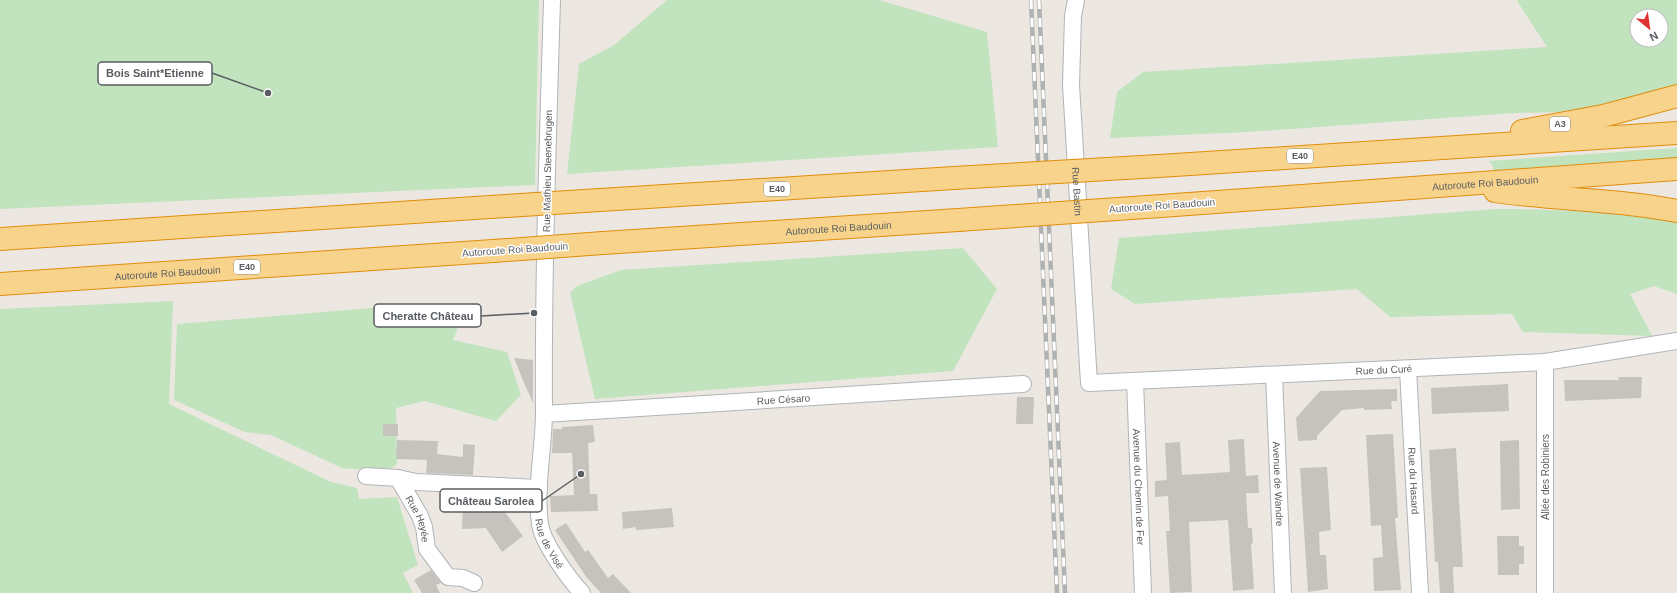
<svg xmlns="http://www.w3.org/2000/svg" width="1677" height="593" viewBox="0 0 1677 593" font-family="Arial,sans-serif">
<rect width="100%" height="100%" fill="#ece8e1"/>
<g fill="#c1e3be" fill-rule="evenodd">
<polygon points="0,0 539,0 535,185 0,209"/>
<polygon points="667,0 879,0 987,32 998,147 567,174 579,64 614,45"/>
<path d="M1519,0h158v87l-99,25 -63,1 -267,19 -138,6 7,-46 26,-20 404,-25 -30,-46zM1637,16h24v24h-24z"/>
<polygon points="1677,148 1677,159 1493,171 1493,166 1489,161"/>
<path d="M1495,209c61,0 121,3 182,12v73l-23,-8 -24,8 22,42 -129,-4 -11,-18 -122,3 -33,-28 -222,15 -24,-15 8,-51z"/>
<polygon points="963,248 997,289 953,371 595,399 570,293 577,286 621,270"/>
<polygon points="173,301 169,404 331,482 357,488 359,499 397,497 418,565 403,573 413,593 0,593 0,309"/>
<polygon points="419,304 464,311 453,340 507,352 521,395 496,421 425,401 396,408 397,464 386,472 342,468 271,435 245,432 174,400 177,324"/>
</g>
<g fill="#c6c3be">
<polygon points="514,358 533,360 533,403 522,378"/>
<polygon points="1618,377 1642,377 1641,398 1565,401 1564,380 1619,380"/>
<polygon points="1508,384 1509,411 1432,414 1431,388"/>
<polygon points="1397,389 1397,401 1391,401 1392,409 1364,410 1364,408 1342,410 1317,436 1317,440 1298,441 1296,418 1320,391"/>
<polygon points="1017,397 1034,397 1033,424 1016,424"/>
<rect x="383" y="424" width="15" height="12"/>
<polygon points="593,425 595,442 588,443 590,494 597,494 598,511 551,512 550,496 574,495 572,453 552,453 553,429 562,429 562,427"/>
<polygon points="1393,434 1398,518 1395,518 1401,590 1374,591 1373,558 1383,557 1381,525 1371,526 1366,435"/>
<polygon points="1244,439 1246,476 1258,475 1259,493 1246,493 1248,528 1252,528 1253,543 1251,544 1254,589 1233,591 1228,520 1189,522 1192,592 1170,593 1166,531 1170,531 1168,496 1155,497 1155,481 1167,480 1165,443 1180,442 1182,475 1230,472 1228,440"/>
<polygon points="397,440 438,441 437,454 463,457 463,444 475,445 473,475 426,473 427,460 396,459"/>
<polygon points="1519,440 1520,509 1501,510 1500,441"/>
<polygon points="1456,448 1463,567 1453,567 1454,593 1440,593 1438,562 1435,562 1429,450"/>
<polygon points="1327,467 1331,530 1319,532 1320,555 1326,555 1328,589 1308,592 1300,468"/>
<polygon points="500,496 521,497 520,513 504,511 523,536 502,552 486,528 462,529 463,503 499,505"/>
<polygon points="672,508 674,527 636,530 636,527 623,529 622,512"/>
<polygon points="566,523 585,552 588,550 608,578 613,574 631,593 601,593 587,578 555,530"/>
<polygon points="1497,536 1519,536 1519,546 1524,546 1524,564 1519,564 1519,575 1498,575"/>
<polygon points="431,570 441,583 436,585 440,593 422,593 414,580"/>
</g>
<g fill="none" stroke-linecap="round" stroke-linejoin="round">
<defs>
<g id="minor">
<path id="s1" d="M552,0c-4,137 -9,274 -8,411 0,37 -9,75 -4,113 2,18 29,55 42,69"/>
<path id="s2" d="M1076,0l-3,16 -2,69 18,298 456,-21 132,-21"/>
<polyline points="1545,362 1545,593"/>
<path id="s3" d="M1408,369l12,224"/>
<path id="s4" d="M1274,375l9,218"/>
<path id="s5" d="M1135,381l8,212"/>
<path id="s6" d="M544,414l479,-30"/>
<polyline points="366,476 398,478 416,482 539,488"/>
<path id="s7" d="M398,478l22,38 4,11 3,22 21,28 15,1 11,5"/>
</g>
<g id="highway">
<polyline points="1522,131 1603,116 1677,96"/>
<polyline points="1159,166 1677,133"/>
<path d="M1495,191c61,9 122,8 182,20"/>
<polyline points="600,200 954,178"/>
<path id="s8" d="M1161,206l516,-37"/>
<polyline points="0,239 490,207"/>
<path id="s9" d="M603,243l355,-23"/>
<path id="s10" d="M0,284l493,-33"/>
</g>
</defs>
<use href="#minor" stroke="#b1b4b8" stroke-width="18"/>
<use href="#highway" stroke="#e18d0b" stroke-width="24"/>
<use href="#minor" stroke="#fff" stroke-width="16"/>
<use href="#highway" stroke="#f7d38c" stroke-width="22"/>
<defs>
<g id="rail">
<polyline points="1031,0 1057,593"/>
<polyline points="1039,0 1065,593"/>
</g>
</defs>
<use href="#rail" stroke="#b0b1b1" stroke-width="4.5"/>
<use href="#rail" stroke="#fff" stroke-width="3" stroke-dasharray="9" stroke-linecap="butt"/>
<defs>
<g id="highway-bridge">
<polyline points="954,178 1159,166"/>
<polyline points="490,207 600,200"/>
<polyline points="958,220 1161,206"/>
<polyline points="493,251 603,243"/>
</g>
</defs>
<use href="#highway-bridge" stroke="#e18d0b" stroke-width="24" stroke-linecap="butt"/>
<use href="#highway-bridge" stroke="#f7d38c" stroke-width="22"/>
</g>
<g text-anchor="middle" stroke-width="3" stroke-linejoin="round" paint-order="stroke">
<g fill="#fff" stroke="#8b8e90" stroke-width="1">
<rect x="1550" y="117" width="20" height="14" rx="3"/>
<rect x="1287" y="149" width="26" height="14" rx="3"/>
<rect x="764" y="182" width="26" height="14" rx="3"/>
<rect x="234" y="260" width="26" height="14" rx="3"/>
</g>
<g font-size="9" font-weight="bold" fill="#595d61">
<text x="1560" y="127">A3</text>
<text x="1300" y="159">E40</text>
<text x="777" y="192">E40</text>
<text x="247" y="270">E40</text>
</g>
<g font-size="10" fill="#595d61" stroke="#fff">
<text transform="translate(547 171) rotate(-89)" y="4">Rue Mathieu Steenebrugen</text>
<text dy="4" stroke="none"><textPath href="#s8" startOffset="325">Autoroute Roi Baudouin</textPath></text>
<text dy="4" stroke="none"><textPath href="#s2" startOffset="192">Rue Bastin</textPath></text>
<text transform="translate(1162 205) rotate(-4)" y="4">Autoroute Roi Baudouin</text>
<text dy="4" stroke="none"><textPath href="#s9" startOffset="236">Autoroute Roi Baudouin</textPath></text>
<text transform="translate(515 249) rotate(-4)" y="4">Autoroute Roi Baudouin</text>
<text dy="4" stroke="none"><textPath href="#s10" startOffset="168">Autoroute Roi Baudouin</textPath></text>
<text dy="4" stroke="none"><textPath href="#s2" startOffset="679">Rue du Curé</textPath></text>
<text dy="4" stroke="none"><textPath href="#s6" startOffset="240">Rue Césaro</textPath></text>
<text transform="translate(1545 477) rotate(-90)" y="4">Allée des Robiniers</text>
<text dy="4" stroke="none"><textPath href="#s3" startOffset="112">Rue du Hasard</textPath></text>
<text dy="4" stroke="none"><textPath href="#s4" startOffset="109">Avenue de Wandre</textPath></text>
<text dy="4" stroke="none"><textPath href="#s5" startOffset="106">Avenue du Chemin de Fer</textPath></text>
<text dy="4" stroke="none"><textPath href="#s7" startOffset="46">Rue Heyée</textPath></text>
<text dy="4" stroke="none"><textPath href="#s1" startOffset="546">Rue de Visé</textPath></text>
</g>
</g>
<path fill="none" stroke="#595d61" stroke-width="1.5" d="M268 93L212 73M534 313L481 316M581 474L542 501"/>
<g fill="#595d61" stroke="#fff" stroke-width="1.5">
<circle cx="268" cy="93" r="4"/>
<circle cx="534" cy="313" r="4"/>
<circle cx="581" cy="474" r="4"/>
</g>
<g fill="#fff" stroke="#595d61" stroke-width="1.5">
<rect x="98" y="62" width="114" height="23" rx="4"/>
<rect x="374" y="304" width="107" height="23" rx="4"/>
<rect x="440" y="489" width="102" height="23" rx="4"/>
</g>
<g font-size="11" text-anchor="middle" font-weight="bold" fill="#595d61">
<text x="155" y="77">Bois Saint*Etienne</text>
<text x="428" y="320">Cheratte Château</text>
<text x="491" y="505">Château Sarolea</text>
</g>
<g transform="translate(1649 28) rotate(151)"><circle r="19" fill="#ffffff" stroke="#bdbec0"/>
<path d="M0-3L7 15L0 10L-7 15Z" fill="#e03233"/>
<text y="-6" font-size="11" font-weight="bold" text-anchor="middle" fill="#595d61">N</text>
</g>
</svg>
